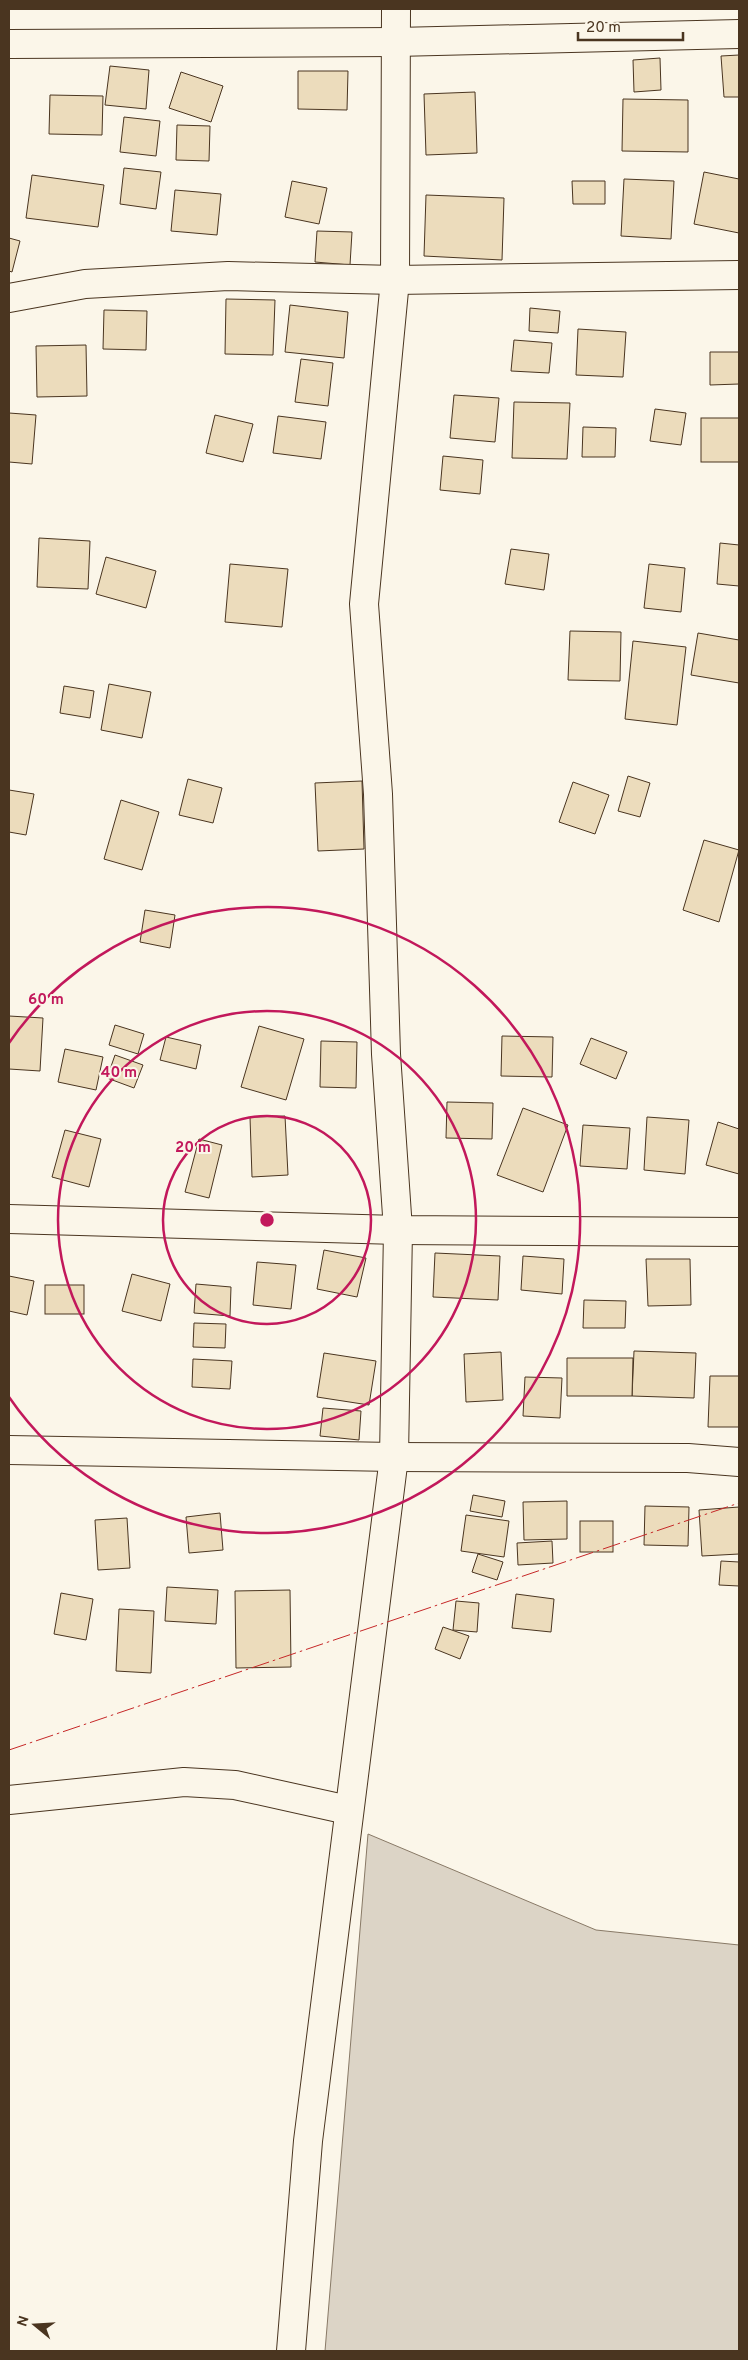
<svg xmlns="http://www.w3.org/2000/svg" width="748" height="2360" viewBox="0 0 748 2360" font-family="Overpass,sans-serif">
<rect width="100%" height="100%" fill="#fbf6e9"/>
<polygon fill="#dcd4c6" stroke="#887966" points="368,1834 596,1930 739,1945 739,2351 325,2351"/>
<g fill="#ecdcbc" stroke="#4a3520">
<polygon points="739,55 739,97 724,97 721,56"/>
<polygon points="660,58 661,90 634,92 633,60"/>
<polygon points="110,66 149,70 146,109 105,105"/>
<polygon points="298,71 348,71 347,110 298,109"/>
<polygon points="181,72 223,86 211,122 169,108"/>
<polygon points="475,92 477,153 426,155 424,94"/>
<polygon points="50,95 103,96 102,135 49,134"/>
<polygon points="623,99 688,100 688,152 622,151"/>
<polygon points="124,117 160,121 156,156 120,152"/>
<polygon points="177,125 210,126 209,161 176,160"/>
<polygon points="124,168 161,172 156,209 120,204"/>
<polygon points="704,172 739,179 739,233 694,224"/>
<polygon points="32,175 104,185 98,227 26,218"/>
<polygon points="624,179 674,181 671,239 621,236"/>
<polygon points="292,181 327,188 319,224 285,217"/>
<polygon points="572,181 605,181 605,204 573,204"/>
<polygon points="175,190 221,194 217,235 171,231"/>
<polygon points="426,195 504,198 502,260 424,256"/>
<polygon points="317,231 352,232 350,265 315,262"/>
<polygon points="9,238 20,241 12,272 9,271"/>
<polygon points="226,299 275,300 273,355 225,354"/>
<polygon points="290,305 348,312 344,358 285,352"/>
<polygon points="530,308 560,311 558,333 529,331"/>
<polygon points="104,310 147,311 146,350 103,349"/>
<polygon points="578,329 626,332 623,377 576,375"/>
<polygon points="514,340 552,343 549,373 511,371"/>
<polygon points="86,345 87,396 37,397 36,346"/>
<polygon points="710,352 739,352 739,384 710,385"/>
<polygon points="301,359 333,363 328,406 295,402"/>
<polygon points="454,395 499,398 495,442 450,438"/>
<polygon points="514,402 570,403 567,459 512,458"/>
<polygon points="655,409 686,413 681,445 650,441"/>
<polygon points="9,413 36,415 32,464 9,462"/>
<polygon points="215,415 253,424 243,462 206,453"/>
<polygon points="278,416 326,422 321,459 273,453"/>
<rect x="701" y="418" width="38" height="44"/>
<polygon points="583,427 616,428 615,457 582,457"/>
<polygon points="443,456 483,460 480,494 440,490"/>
<polygon points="39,538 90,541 88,589 37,587"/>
<polygon points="720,543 739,545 739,586 717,584"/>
<polygon points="511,549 549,554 544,590 505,584"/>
<polygon points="106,557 156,571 146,608 96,594"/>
<polygon points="230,564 288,569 282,627 225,622"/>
<polygon points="649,564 685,568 681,612 644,608"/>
<polygon points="570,631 621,632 620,681 568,680"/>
<polygon points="698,633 739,640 739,683 691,675"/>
<polygon points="633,641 686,647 677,725 625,719"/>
<polygon points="109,684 151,692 142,738 101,730"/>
<polygon points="64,686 94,691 90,718 60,713"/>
<polygon points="628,776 650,783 640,817 618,811"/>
<polygon points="188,779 222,788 213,823 179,815"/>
<polygon points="362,781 364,849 318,851 315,783"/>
<polygon points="573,782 609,795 595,834 559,822"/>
<polygon points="9,790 34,794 26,835 9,832"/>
<polygon points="121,800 159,812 142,870 104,859"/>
<polygon points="704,840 739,850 719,922 683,910"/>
<polygon points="145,910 175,915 170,948 140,942"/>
<polygon points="9,1016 43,1018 40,1071 9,1069"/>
<polygon points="115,1025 144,1034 138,1054 109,1045"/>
<polygon points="259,1026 304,1039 286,1100 241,1087"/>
<polygon points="502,1036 553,1037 552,1077 501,1076"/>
<polygon points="166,1037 201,1045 196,1069 160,1060"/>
<polygon points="591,1038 627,1052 616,1079 580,1064"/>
<polygon points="321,1041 357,1042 356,1088 320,1087"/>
<polygon points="65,1049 103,1057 96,1090 58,1082"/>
<polygon points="115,1055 143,1065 134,1088 107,1078"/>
<polygon points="447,1102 493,1103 492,1139 446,1138"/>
<polygon points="523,1108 568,1125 543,1192 497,1175"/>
<polygon points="285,1116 288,1175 252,1177 250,1117"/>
<polygon points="647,1117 689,1120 685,1174 644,1170"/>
<polygon points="718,1122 739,1129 739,1174 706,1165"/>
<polygon points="583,1125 630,1128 627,1169 580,1166"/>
<polygon points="65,1130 101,1139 89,1187 52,1177"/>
<polygon points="199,1139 222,1145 209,1198 185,1192"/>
<polygon points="324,1250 366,1258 357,1297 317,1289"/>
<polygon points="435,1253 500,1256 498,1300 433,1297"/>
<polygon points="523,1256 564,1259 562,1294 521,1290"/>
<polygon points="646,1259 690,1259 691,1305 648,1306"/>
<polygon points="257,1262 296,1265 291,1309 253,1305"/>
<polygon points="132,1274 170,1284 161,1321 122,1311"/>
<polygon points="9,1276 34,1281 27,1315 9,1311"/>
<polygon points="196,1284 231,1287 230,1316 194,1313"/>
<rect x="45" y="1285" width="39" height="29"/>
<polygon points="584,1300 626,1301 625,1328 583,1328"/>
<polygon points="194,1323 226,1324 225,1348 193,1347"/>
<polygon points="634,1351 696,1353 694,1398 632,1396"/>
<polygon points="501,1352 503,1400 466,1402 464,1354"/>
<polygon points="324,1353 376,1361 369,1405 317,1397"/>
<polygon points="567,1358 633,1358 632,1396 567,1396"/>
<polygon points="193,1359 232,1361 230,1389 192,1387"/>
<polygon points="710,1376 739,1376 739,1427 708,1427"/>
<polygon points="525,1377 562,1378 560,1418 523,1416"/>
<polygon points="323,1408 361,1411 359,1440 320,1436"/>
<polygon points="473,1495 505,1501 502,1517 470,1511"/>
<polygon points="567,1501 567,1539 524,1540 523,1502"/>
<polygon points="645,1506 689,1507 688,1546 644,1545"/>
<polygon points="739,1507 739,1554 702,1556 699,1510"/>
<polygon points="220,1513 223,1550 189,1553 186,1517"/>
<polygon points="466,1515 509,1521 504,1557 461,1551"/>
<polygon points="127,1518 130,1568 98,1570 95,1520"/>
<rect x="580" y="1521" width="33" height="31"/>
<polygon points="552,1541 553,1563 518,1565 517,1543"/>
<polygon points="478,1554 503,1562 497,1580 472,1572"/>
<polygon points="721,1561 739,1562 739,1586 719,1585"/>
<polygon points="167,1587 218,1590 216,1624 165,1621"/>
<polygon points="290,1590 291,1667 236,1668 235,1591"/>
<polygon points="61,1593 93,1599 86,1640 54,1634"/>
<polygon points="516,1594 554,1599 551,1632 512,1628"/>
<polygon points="456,1601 479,1603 477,1632 453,1630"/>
<polygon points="119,1609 154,1611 151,1673 116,1671"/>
<polygon points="443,1627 469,1636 460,1659 435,1649"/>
</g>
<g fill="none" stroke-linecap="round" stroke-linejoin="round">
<defs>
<g id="minor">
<polyline points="9,44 396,42 739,34"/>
<polyline points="9,298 85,284 228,276 395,280 739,275"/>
<polyline points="9,1219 398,1230 739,1232"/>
<polyline points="9,1450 394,1457 688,1458 739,1462"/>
<polyline points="9,1800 184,1782 235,1785 348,1810"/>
<polyline points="291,2351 308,2141 394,1457 398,1230 386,1054 378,794 364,604 395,280 396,9"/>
</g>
</defs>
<use href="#minor" stroke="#4a3520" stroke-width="30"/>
<use href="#minor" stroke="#fbf6e9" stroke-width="28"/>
<polyline stroke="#c62828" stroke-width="1" stroke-dasharray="18 4 2.5 4" stroke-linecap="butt" points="9,1750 739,1503"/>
</g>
<g fill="none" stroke="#c2185b" stroke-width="2.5">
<circle cx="267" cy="1220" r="104"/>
<circle cx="267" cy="1220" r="209"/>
<path d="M9 1043A313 313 0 1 1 9 1397"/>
</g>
<circle cx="267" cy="1220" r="8" fill="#c2185b" stroke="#fbf6e9" stroke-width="2.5"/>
<g font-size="15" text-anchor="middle" font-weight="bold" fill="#c2185b" stroke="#fbf6e9" stroke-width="4" stroke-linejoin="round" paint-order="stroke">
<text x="46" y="1004">60 m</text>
<text x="119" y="1077">40 m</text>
<text x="193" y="1152">20 m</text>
</g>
<rect width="748" height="2360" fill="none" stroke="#4a3520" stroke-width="20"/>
<g transform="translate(35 2325) rotate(288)" stroke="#fbf6e9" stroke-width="4" paint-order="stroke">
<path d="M0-4L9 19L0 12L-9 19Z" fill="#4a3520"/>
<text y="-8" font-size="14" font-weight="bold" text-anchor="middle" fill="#4a3520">N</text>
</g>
<path d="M578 32v8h105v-8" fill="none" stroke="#4a3520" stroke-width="2.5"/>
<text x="586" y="32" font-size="15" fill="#4a3520" stroke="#fbf6e9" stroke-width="4" paint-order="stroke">20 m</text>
</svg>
